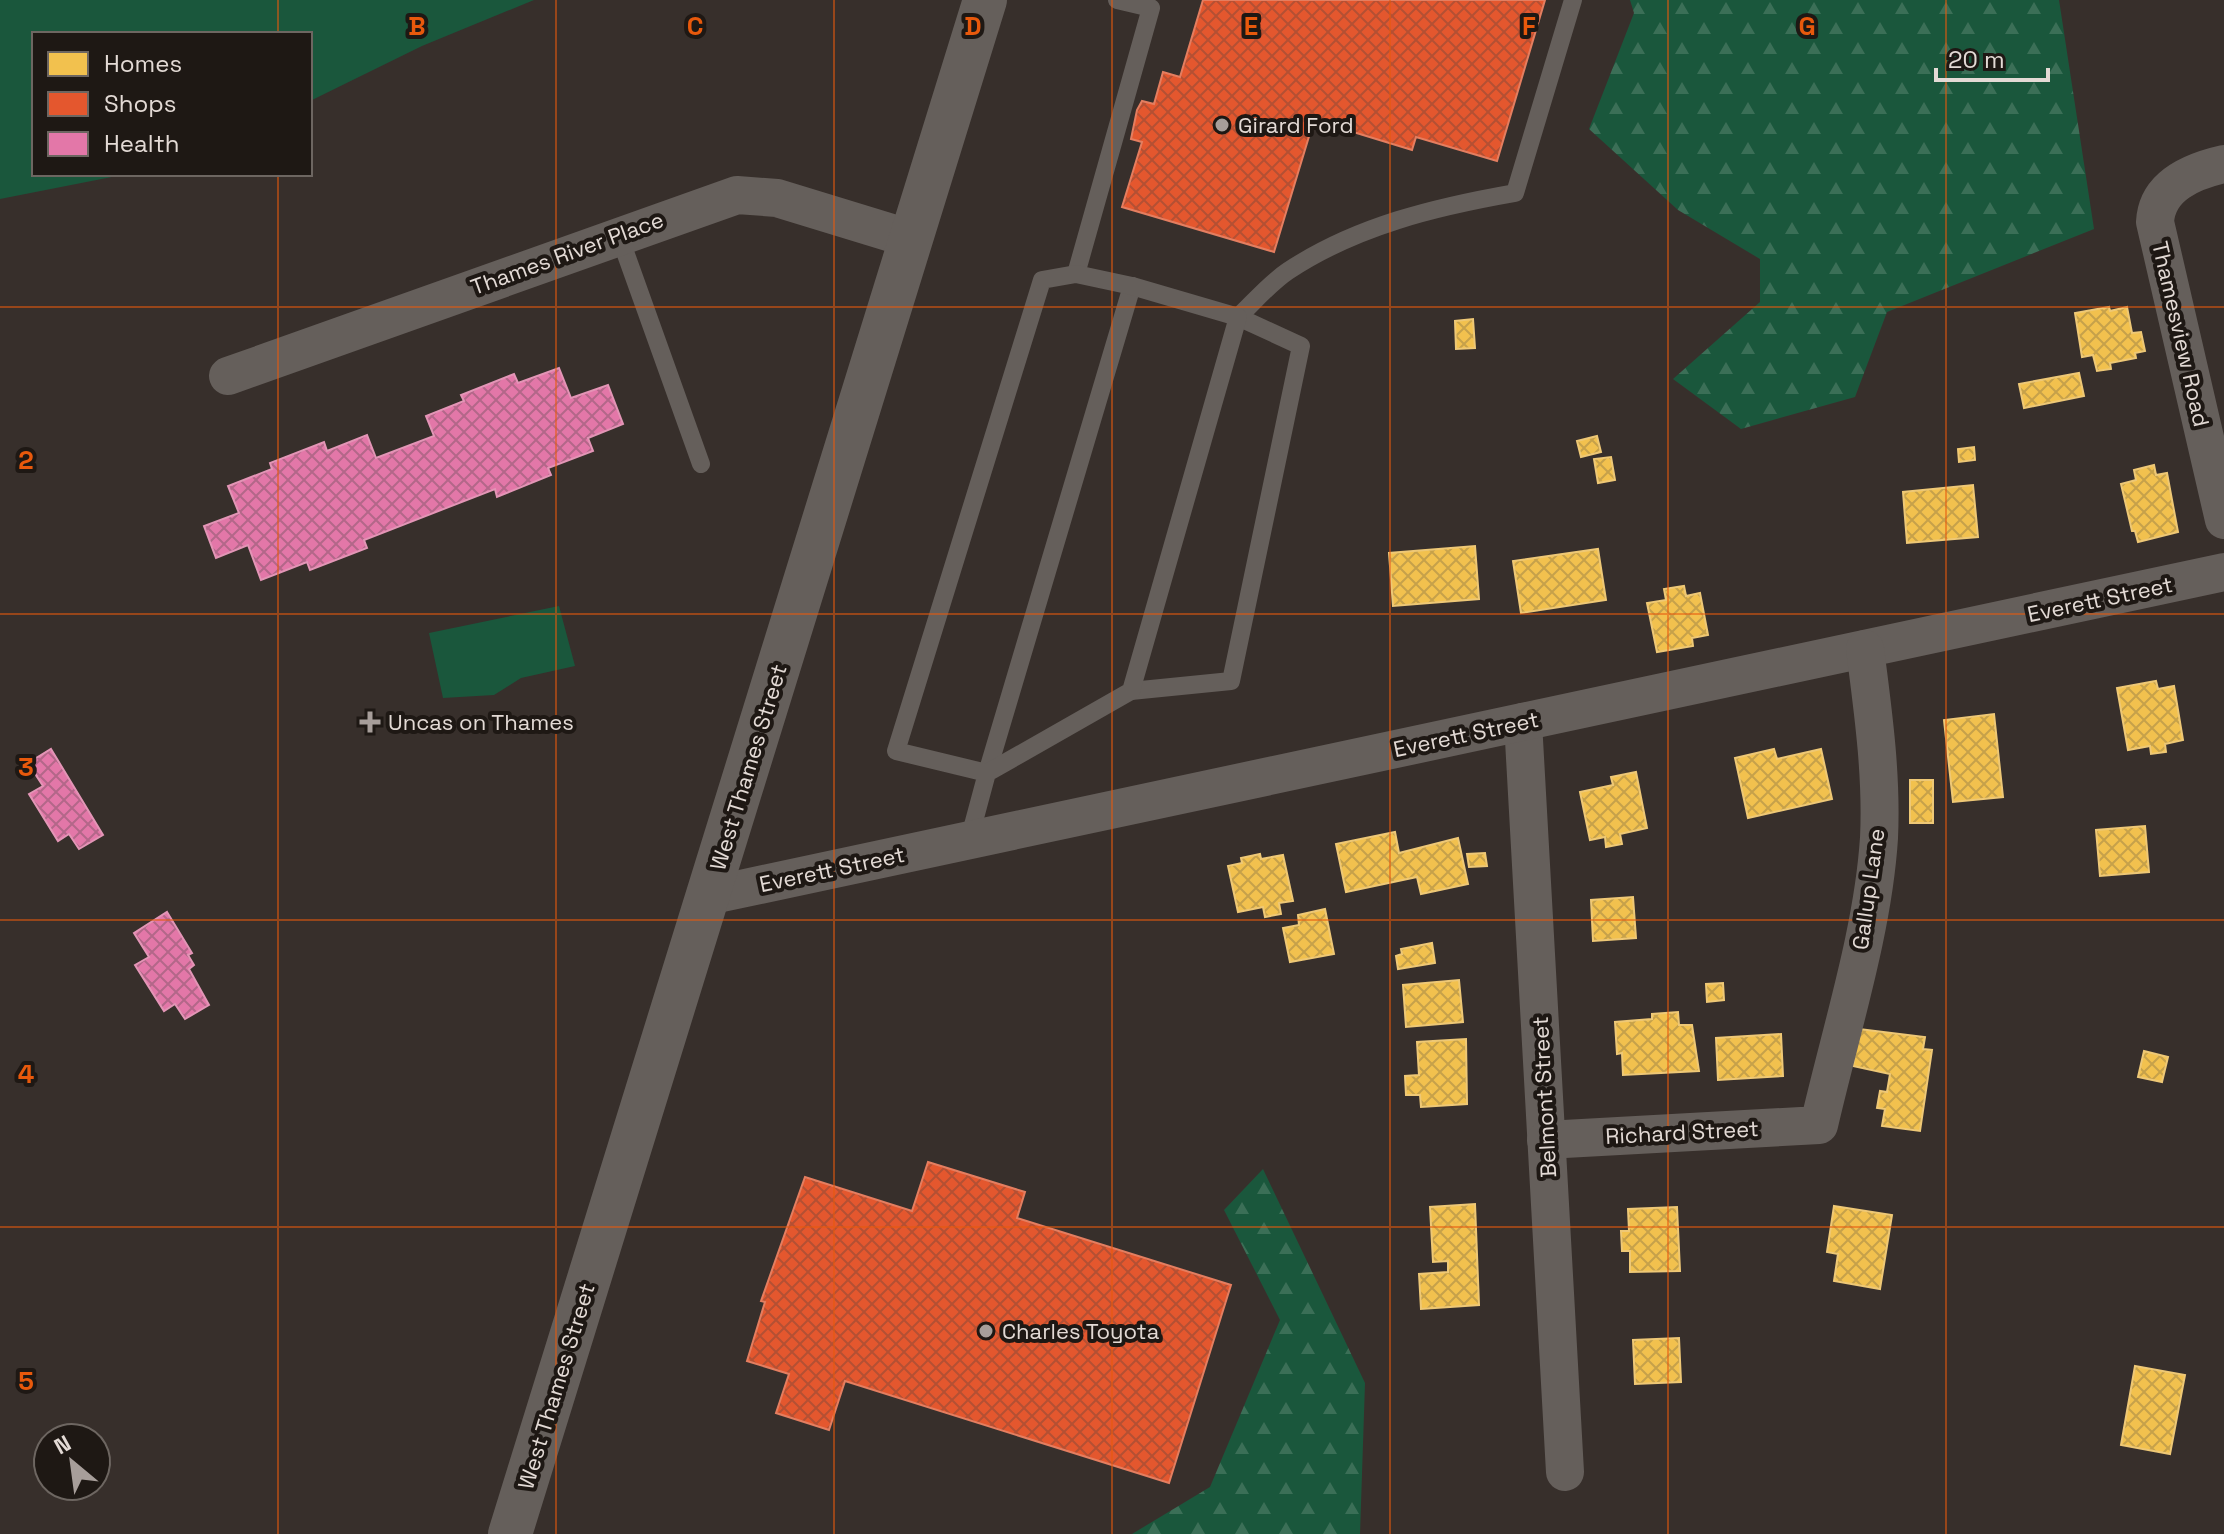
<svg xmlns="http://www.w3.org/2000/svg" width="2224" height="1534" viewBox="0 0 2224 1534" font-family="'Space Grotesk',sans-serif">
<defs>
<pattern id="forest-firs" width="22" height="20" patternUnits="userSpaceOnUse" patternTransform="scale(2)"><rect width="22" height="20" fill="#1a573c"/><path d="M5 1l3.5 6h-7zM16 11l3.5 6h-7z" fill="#3b6f57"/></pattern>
<pattern id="homes-cross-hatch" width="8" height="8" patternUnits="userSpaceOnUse" patternTransform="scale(2)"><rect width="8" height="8" fill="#f2c14e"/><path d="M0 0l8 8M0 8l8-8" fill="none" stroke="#c6a14a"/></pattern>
<pattern id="shops-cross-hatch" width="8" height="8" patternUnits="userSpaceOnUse" patternTransform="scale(2)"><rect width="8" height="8" fill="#e4572e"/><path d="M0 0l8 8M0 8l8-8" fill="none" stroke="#b45033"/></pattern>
<pattern id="health-cross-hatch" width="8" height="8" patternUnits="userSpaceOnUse" patternTransform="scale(2)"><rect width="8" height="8" fill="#e377a8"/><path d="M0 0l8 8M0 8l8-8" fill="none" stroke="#b36789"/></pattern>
</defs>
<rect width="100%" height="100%" fill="#372f2b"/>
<g fill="url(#forest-firs)">
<polygon points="1630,0 2059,0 2094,229 1887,312 1855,397 1741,429 1673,379 1760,302 1760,259 1678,210 1589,129 1634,13"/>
<polygon points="1263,1169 1365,1383 1360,1534 1132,1534 1210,1487 1280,1320 1224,1210"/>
</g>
<g fill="#1a573c">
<polygon points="0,0 534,0 422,46 310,101 310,34 34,34 34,174 127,174 0,199"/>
<polygon points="559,606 575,666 521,678 494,695 443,698 429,633"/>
</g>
<g fill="url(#homes-cross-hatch)" stroke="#eec876" stroke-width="2">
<polygon points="2109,307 2110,311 2127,307 2132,333 2141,332 2145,351 2135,353 2136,358 2110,363 2111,369 2097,371 2093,355 2082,357 2075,313"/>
<polygon points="1473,319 1475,348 1456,349 1455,321"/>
<polygon points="2079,373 2084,396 2024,408 2019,384"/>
<polygon points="1597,436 1601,452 1581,457 1577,441"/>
<polygon points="1974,447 1975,460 1959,462 1958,449"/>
<polygon points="1611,457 1615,480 1598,483 1594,459"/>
<polygon points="2154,465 2156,475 2167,473 2178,532 2138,542 2135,531 2132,531 2121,484 2136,480 2134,470"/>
<polygon points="1973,485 1978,537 1907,543 1903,492"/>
<polygon points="1475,546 1479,599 1393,606 1389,553"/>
<polygon points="1598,549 1606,600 1521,613 1513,561"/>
<polygon points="1684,586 1686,596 1700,593 1708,635 1692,638 1693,646 1657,652 1647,603 1666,600 1664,589"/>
<polygon points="2156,681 2158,689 2174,686 2183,740 2165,744 2166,752 2151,754 2150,746 2128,750 2117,688"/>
<polygon points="1994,714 2003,797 1953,802 1944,720"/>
<polygon points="1774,749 1777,759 1821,749 1832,799 1748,818 1735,758"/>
<polygon points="1636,772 1647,828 1620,834 1622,844 1606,847 1605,837 1590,840 1580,792 1613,785 1611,777"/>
<rect x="1910" y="780" width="23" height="43"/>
<polygon points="2145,826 2149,872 2100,876 2096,830"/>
<polygon points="1395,832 1399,853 1458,838 1468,884 1421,894 1417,877 1346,892 1336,844"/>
<polygon points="1485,853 1487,866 1469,867 1467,854"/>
<polygon points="1260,854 1261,859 1283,855 1293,901 1279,903 1281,914 1265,917 1263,907 1238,912 1228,866 1242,863 1241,858"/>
<polygon points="1633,897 1636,938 1593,941 1591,900"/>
<polygon points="1325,909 1334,954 1290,962 1283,928 1299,925 1298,915"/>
<polygon points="1432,943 1435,963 1398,969 1396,956 1402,954 1401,949"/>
<polygon points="1459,980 1463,1022 1406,1027 1403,985"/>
<polygon points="1723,983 1724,1000 1707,1002 1706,984"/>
<polygon points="1678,1012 1679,1025 1692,1025 1699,1071 1623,1075 1622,1053 1617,1054 1615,1022 1652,1019 1652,1014"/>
<polygon points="1859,1029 1925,1037 1923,1049 1932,1050 1920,1131 1882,1126 1885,1109 1877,1108 1880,1091 1887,1092 1890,1074 1853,1066"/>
<polygon points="1781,1034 1783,1076 1718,1080 1716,1038"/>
<polygon points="1466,1039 1467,1104 1421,1107 1420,1095 1406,1095 1405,1076 1419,1075 1417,1042"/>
<polygon points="2144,1051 2168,1057 2162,1082 2138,1077"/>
<polygon points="1475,1204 1479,1305 1421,1309 1419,1274 1448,1272 1448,1261 1433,1262 1430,1207"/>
<polygon points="1834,1206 1892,1215 1880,1289 1834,1281 1838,1254 1827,1252"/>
<polygon points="1677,1207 1680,1271 1630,1272 1630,1251 1622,1251 1621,1231 1629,1231 1628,1209"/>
<polygon points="1679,1338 1681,1382 1635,1384 1633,1340"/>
<polygon points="2135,1366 2185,1375 2170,1454 2121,1445"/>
</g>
<g fill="url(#shops-cross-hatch)" stroke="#e47e60" stroke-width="2">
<polygon points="1203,0 1545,0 1497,161 1416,137 1412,150 1314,120 1274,252 1122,207 1142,142 1131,139 1137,110 1142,101 1154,104 1163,72 1180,77"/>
<polygon points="928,1162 1025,1192 1017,1218 1231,1285 1169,1483 845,1381 829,1430 776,1413 789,1374 747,1361 765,1302 761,1301 805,1177 912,1211"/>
</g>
<g fill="url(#health-cross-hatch)" stroke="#e395b6" stroke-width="2">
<polygon points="559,368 571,398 608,385 623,424 588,438 593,451 548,468 551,475 497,497 495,489 364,540 367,548 310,570 307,562 261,580 248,545 216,558 204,526 239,513 228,486 272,469 270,463 324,442 327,451 367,435 376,458 434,436 426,416 464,401 461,395 514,374 518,383"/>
<polygon points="51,749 103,835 79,849 69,834 58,841 29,794 43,786 28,763"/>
<polygon points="167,912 192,953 188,955 194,965 189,969 209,1005 185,1019 175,1004 164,1011 135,965 149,957 134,933"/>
</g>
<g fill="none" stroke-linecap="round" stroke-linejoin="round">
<g stroke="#655f5b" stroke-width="18">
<polyline points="619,235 701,464"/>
<polyline points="1076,274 1151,8 1117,0"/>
<path d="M1131,691l100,-10 70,-335 -63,-29c16,-15 32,-34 50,-46 68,-45 147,-64 227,-78l58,-193"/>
<polyline points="987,773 1132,286"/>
<polyline points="969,840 987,773 896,751 1042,280 1076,274 1132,286 1238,317 1131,691 987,773"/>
</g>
<g stroke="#655f5b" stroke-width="38">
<path d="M2224,164c-31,7 -67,21 -69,58l69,298"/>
<polyline points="228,376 737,195 777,198 911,239"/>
<polyline points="1523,722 1565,1472"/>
<polyline points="708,896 2224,572"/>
<path d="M1546,1140l273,-15c21,-92 54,-193 60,-287 3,-63 -6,-127 -14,-189"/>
</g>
<polyline stroke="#655f5b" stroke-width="44" points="510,1534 985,0"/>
</g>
<path fill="none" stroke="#e8590c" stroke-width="2" stroke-opacity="0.55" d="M278,0v34M556,0v1534M834,0v1534M1112,0v1534M1390,0v1534M1668,0v1534M1946,0v1534M278,174v1360M0,307h2224M0,614h2224M0,920h2224M0,1227h2224"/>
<g fill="#a79e9a" stroke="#1e1814" stroke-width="3">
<circle cx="1222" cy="125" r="8"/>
<path d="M366 710h8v8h8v8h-8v8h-8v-8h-8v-8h8z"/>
<circle cx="986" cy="1331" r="8"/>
</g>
<g text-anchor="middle" stroke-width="8" stroke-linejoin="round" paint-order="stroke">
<g font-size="22" fill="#e3dad5" stroke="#1e1814" text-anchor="start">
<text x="1238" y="133">Girard Ford</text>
<text x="388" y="730">Uncas on Thames</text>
<text x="1002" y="1339">Charles Toyota</text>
</g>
<g font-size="22" fill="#e3dad5" stroke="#1e1814">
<text transform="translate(567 253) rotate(-20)" y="8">Thames River Place</text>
<text transform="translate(2181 334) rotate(77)" y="8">Thamesview Road</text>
<text transform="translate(2100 599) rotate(-12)" y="8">Everett Street</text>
<text transform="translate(1466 734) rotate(-12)" y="8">Everett Street</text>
<text transform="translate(748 767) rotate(-73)" y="8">West Thames Street</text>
<text transform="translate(832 869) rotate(-12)" y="8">Everett Street</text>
<text transform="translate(1868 889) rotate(-82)" y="8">Gallup Lane</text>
<text transform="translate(1544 1097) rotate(-93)" y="8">Belmont Street</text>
<text transform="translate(1682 1132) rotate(-3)" y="8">Richard Street</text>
<text transform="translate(556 1386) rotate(-73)" y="8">West Thames Street</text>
</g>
</g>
<g font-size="26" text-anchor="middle" font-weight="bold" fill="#e8590c" stroke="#1e1814" stroke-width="8" stroke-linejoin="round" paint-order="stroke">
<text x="417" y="35">B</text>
<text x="695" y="35">C</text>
<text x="973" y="35">D</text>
<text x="1251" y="35">E</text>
<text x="1529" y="35">F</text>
<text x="1807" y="35">G</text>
<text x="26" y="469">2</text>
<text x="26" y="776">3</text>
<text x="26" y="1083">4</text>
<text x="26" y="1390">5</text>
</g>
<rect x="32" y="32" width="280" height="144" fill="#1e1814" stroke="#6d6661" stroke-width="2"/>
<rect x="48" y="52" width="40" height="24" fill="#f2c14e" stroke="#6d6661" stroke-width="2"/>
<text x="104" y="72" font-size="24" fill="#e3dad5">Homes</text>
<rect x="48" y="92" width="40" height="24" fill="#e4572e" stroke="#6d6661" stroke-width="2"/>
<text x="104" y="112" font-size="24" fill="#e3dad5">Shops</text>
<rect x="48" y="132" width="40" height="24" fill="#e377a8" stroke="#6d6661" stroke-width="2"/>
<text x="104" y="152" font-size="24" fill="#e3dad5">Health</text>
<g transform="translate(72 1462) rotate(331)"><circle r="38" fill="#1e1814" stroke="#6d6661" stroke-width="2"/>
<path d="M0-6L14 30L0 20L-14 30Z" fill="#a79e9a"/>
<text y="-12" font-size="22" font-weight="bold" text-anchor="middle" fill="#e3dad5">N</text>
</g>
<path d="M1936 68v12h112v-12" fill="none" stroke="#e3dad5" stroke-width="4"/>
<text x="1948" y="68" font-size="24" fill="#e3dad5" stroke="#1e1814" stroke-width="6" paint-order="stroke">20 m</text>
</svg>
